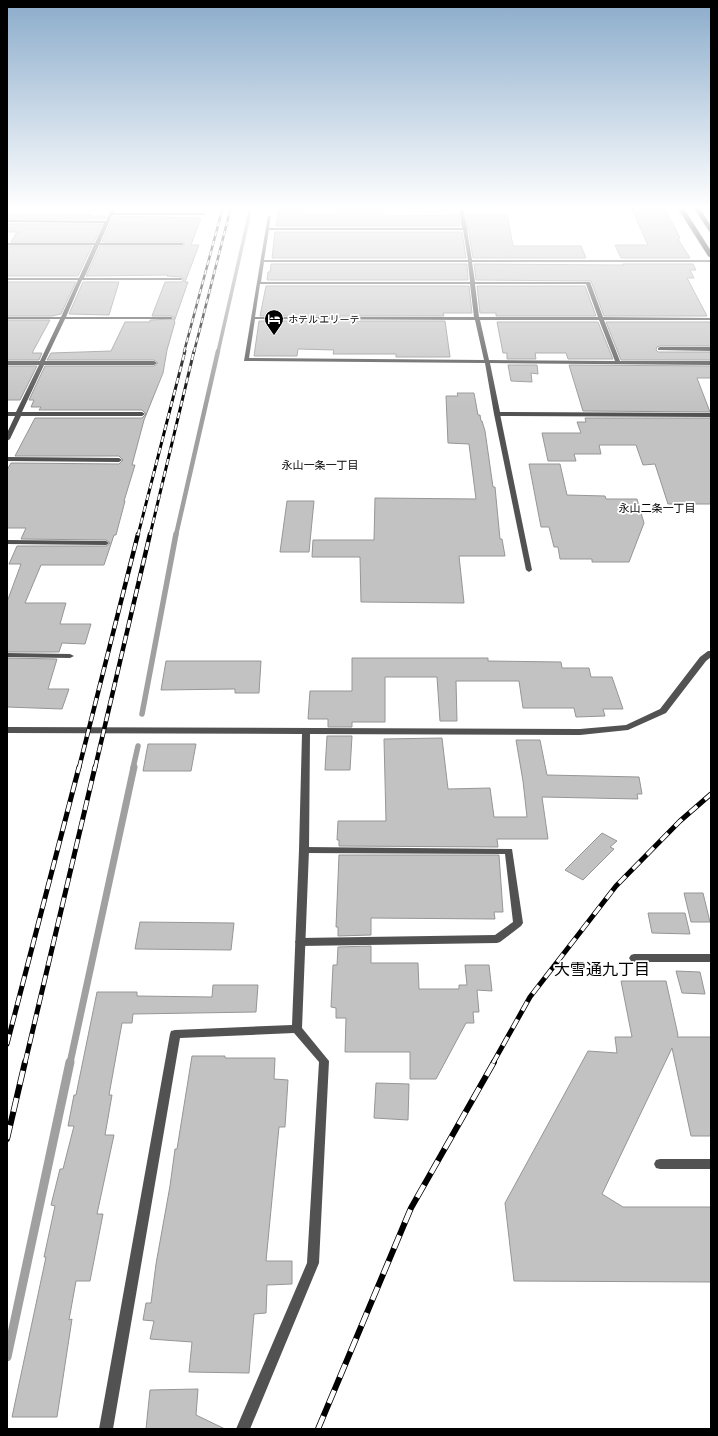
<svg xmlns="http://www.w3.org/2000/svg" width="718" height="1436" viewBox="0 0 718 1436" font-family="'Sofia Sans Condensed','Noto Sans JP',sans-serif">
<rect width="100%" height="100%" fill="#fff"/>
<g fill="none" stroke-linecap="round" stroke-linejoin="round">
<polyline stroke="#a0a0a0" stroke-width="3.5" points="218,352 251,207"/>
<polyline stroke="#a0a0a0" stroke-width="4.5" points="176,535 218,351"/>
<g stroke="#a0a0a0" stroke-width="5.5">
<polyline points="142,714 176,534"/>
<polyline points="133,768 138,746"/>
</g>
<polyline stroke="#a0a0a0" stroke-width="7" points="70,1063 134,767"/>
<polyline stroke="#a0a0a0" stroke-width="9" points="7,1357 70,1062"/>
</g>
<g fill="#c2c2c2" stroke="#969696">
<polygon points="279,207 303,207 303,214 338,215 338,207 383,207 383,216 459,215 460,226 276,226"/>
<polygon points="631,207 664,207 680,238 678,239 690,258 621,258 615,245 648,245"/>
<polygon points="25,214 90,214 89,216 106,216 105,219 7,219 7,215"/>
<polygon points="475,214 507,214 513,246 581,246 586,258 473,258 466,215"/>
<polygon points="113,216 201,218 191,245 199,245 185,282 188,282 174,322 175,322 167,350 163,373 144,420 132,465 135,465 124,501 125,501 116,535 114,535 104,565 41,565 25,603 66,603 60,624 91,624 85,644 62,643 59,652 7,652 7,602 21,564 9,564 17,546 106,546 110,543 106,540 21,539 26,528 7,528 7,470 11,463 119,464 123,460 119,456 15,456 35,418 142,418 146,414 142,410 39,410 41,407 31,407 34,400 29,400 45,366 154,366 158,363 154,360 47,360 51,353 111,351 125,322 150,322 150,320 174,319 174,317 171,316 152,316 165,282 181,282 184,280 182,277 167,276 168,275 86,276 100,246 182,246 185,245 182,242 102,242"/>
<polygon points="7,224 102,224 94,242 11,242 17,232 7,232"/>
<polygon points="275,232 462,232 466,258 272,258"/>
<polygon points="8,246 92,246 78,276 7,276"/>
<polygon points="271,264 467,264 468,280 267,280 268,272 270,272"/>
<polygon points="474,264 624,265 623,264 693,264 696,270 690,270 694,278 687,278 707,316 604,316 591,281 476,280"/>
<polygon points="7,282 76,282 61,314 52,316 7,316"/>
<polygon points="83,282 119,282 109,315 69,314"/>
<polygon points="266,286 469,286 472,313 443,313 444,316 260,316"/>
<polygon points="477,286 585,286 596,316 496,316 496,313 480,313"/>
<polygon points="7,320 50,320 32,353 42,353 39,360 7,360"/>
<polygon points="259,321 445,321 450,357 396,357 396,354 333,354 334,350 298,349 297,356 254,356"/>
<polygon points="497,322 598,322 613,359 568,359 566,353 535,353 536,359 507,359 507,353 503,353"/>
<polygon points="606,322 710,322 711,324 711,346 660,346 657,347 656,350 658,352 711,352 711,360 621,360"/>
<polygon points="508,365 537,365 538,374 531,373 532,382 511,381"/>
<polygon points="569,365 711,366 711,378 697,378 710,412 583,411"/>
<polygon points="7,366 37,366 20,400 7,400"/>
<polygon points="457,393 474,393 478,415 480,415 481,421 482,421 485,431 493,487 495,487 500,539 502,539 505,556 459,556 464,603 361,602 360,557 312,557 313,540 374,540 375,498 476,499 469,444 448,443 446,396 458,396"/>
<polygon points="585,418 711,418 711,504 668,504 655,464 643,465 636,445 599,445 601,454 574,454 576,461 548,461 542,433 581,433 577,422 586,422"/>
<polygon points="529,464 560,464 567,495 605,496 606,499 637,499 644,523 629,562 592,562 592,559 560,559 558,547 554,547 549,527 541,527"/>
<polygon points="287,501 314,501 309,552 280,552"/>
<polygon points="7,658 57,659 48,689 69,689 62,709 7,707"/>
<polygon points="352,658 488,658 488,661 561,662 562,668 589,668 591,677 612,677 623,709 603,709 605,716 576,717 574,708 523,708 519,681 456,681 457,721 440,721 437,677 385,677 385,722 352,722 352,727 328,727 328,719 308,719 310,691 352,691"/>
<polygon points="166,661 261,661 259,693 235,693 235,689 161,690"/>
<polygon points="327,736 352,736 350,770 325,770"/>
<polygon points="442,738 448,789 490,788 494,817 527,817 523,781 516,740 540,740 547,775 639,777 642,794 637,794 638,799 542,797 548,839 497,839 498,847 339,846 339,840 337,840 338,821 386,821 384,739"/>
<polygon points="148,744 196,744 191,771 143,771"/>
<polygon points="602,833 617,841 610,847 614,849 583,880 565,870"/>
<polygon points="339,855 499,855 503,912 494,912 495,919 371,918 371,935 338,936 338,927 336,927"/>
<polygon points="684,893 703,893 710,922 691,922"/>
<polygon points="648,913 685,913 690,934 652,933"/>
<polygon points="140,922 234,923 231,950 135,949"/>
<polygon points="371,946 371,963 418,963 419,989 459,989 459,985 467,985 465,965 489,965 492,991 477,990 479,1012 473,1012 474,1023 466,1023 436,1079 410,1079 410,1052 345,1052 346,1018 336,1018 336,1008 331,1007 333,965 337,965 338,947"/>
<polygon points="676,971 700,972 705,994 682,993"/>
<polygon points="621,981 666,981 678,1035 677,1037 711,1037 711,1136 691,1136 672,1048 602,1194 623,1207 711,1207 711,1282 514,1281 505,1203 588,1051 617,1053 615,1037 632,1037"/>
<polygon points="213,985 258,985 256,1012 133,1014 132,1023 122,1023 109,1095 112,1095 105,1135 114,1135 97,1214 103,1214 90,1281 76,1281 69,1320 72,1319 57,1417 12,1417 46,1257 44,1257 55,1206 51,1205 60,1169 63,1169 74,1126 68,1126 74,1095 76,1095 97,992 137,992 137,996 212,997"/>
<polygon points="192,1056 225,1056 225,1058 275,1058 274,1079 288,1080 285,1127 279,1127 266,1261 292,1261 292,1284 267,1285 266,1313 254,1314 249,1373 189,1372 192,1342 150,1339 154,1321 143,1320 146,1303 151,1303 156,1264 170,1186 175,1149 177,1149"/>
<polygon points="376,1083 409,1084 408,1120 374,1118"/>
<polygon points="198,1389 196,1415 225,1429 146,1429 150,1390"/>
</g>
<g fill="none" stroke-linecap="round" stroke-linejoin="round">
<defs>
<g id="trunk">
<polygon points="677,207 683,207 711,251 711,258 708,256"/>
<polygon points="693,207 699,207 711,226 711,232 709,231"/>
</g>
</defs>
<use href="#trunk" stroke="#dbdbdb" stroke-width="1"/>
<g fill="#525252" fill-rule="evenodd">
<polygon points="660,347 711,347 711,351 658,350 658,348"/>
<polygon points="497,412 500,414 532,570 529,572 526,570 494,414"/>
<polygon points="7,457 119,458 122,460 119,462 7,461"/>
<polygon points="304,847 512,849 523,923 521,926 500,942 497,943 300,946 297,945 295,942 297,939 300,938 495,935 513,922 505,854 304,853 301,852 299,850 301,848"/>
<polygon points="660,1159 711,1159 711,1169 660,1169 656,1168 654,1164 656,1160"/>
</g>
<g fill="#525252" fill-rule="evenodd">
<polygon points="112,207 116,207 113,213 204,213 206,214 204,215 112,215 100,243 182,243 184,244 182,245 99,245 84,278 181,278 183,279 181,280 82,280 66,317 171,317 173,318 171,319 65,319 45,361 154,361 157,363 154,365 44,365 22,412 142,412 145,414 142,416 21,416 10,439 7,441 7,433 15,416 7,416 7,412 16,412 39,365 7,365 7,361 40,361 60,319 7,319 7,317 61,317 78,280 7,280 7,278 79,278 94,245 7,245 7,243 95,243 104,223 7,222 7,220 106,221"/>
<path d="M459,207h4l4,21 1,1 -1,1 5,30h239v2h-239l3,20h115l13,35 108,1v2h-107l16,41h91v4l-221,-2 10,49 211,1v4l-214,-1 -3,-2 -9,-51 -241,-2 24,-146 3,1 -2,12h193zM269,230h194l5,30h-204zM264,262h204l2,20h-209zM260,284h210l4,33h-219zM475,284h111l12,33h-119zM255,319l220,1 9,40 -235,-2zM480,320h119l16,41 -126,-1z"/>
<polygon points="7,540 106,541 109,543 106,545 7,544"/>
<polygon points="708,651 711,651 711,657 706,661 666,713 628,730 580,735 310,734 309,850 302,1028 329,1061 319,1263 250,1429 236,1429 307,1263 319,1062 294,1033 180,1038 113,1429 99,1429 170,1034 171,1031 175,1030 292,1025 299,850 302,734 7,733 7,727 580,729 626,725 660,709 700,657"/>
<polygon points="7,653 70,654 74,656 70,658 7,657"/>
<polygon points="634,954 711,954 711,962 634,962 631,961 629,958 631,955"/>
</g>
<use href="#trunk" fill="#000" fill-rule="evenodd"/>
<defs>
<g id="rail-far4">
<polyline points="184,352 223,207"/>
<polyline points="194,352 231,207"/>
</g>
<g id="rail-far3">
<polyline points="138,535 185,351"/>
<polyline points="150,535 194,351"/>
</g>
<g id="rail-far2">
<polyline points="79,768 138,534"/>
<polyline points="95,768 150,534"/>
</g>
<g id="rail-far1">
<polyline points="7,1044 79,767"/>
<polyline points="25,1063 95,767"/>
<polyline points="493,1063 530,997 616,886 680,821 711,794"/>
</g>
<g id="rail">
<polyline points="7,1139 25,1062"/>
<polyline points="318,1429 411,1208 494,1062"/>
</g>
</defs>
<use href="#rail-far4" stroke="#000" stroke-width="2.5"/>
<use href="#rail-far3" stroke="#000" stroke-width="3"/>
<use href="#rail-far2" stroke="#000" stroke-width="4.5"/>
<use href="#rail-far1" stroke="#000" stroke-width="5"/>
<use href="#rail" stroke="#000" stroke-width="6"/>
<use href="#rail-far4" stroke="#fff" stroke-width="1.5" stroke-dasharray="5" stroke-linecap="butt"/>
<use href="#rail-far3" stroke="#fff" stroke-width="2" stroke-dasharray="6" stroke-linecap="butt"/>
<use href="#rail-far2" stroke="#fff" stroke-width="3" stroke-dasharray="8" stroke-linecap="butt"/>
<use href="#rail-far1" stroke="#fff" stroke-width="3.5" stroke-dasharray="10" stroke-linecap="butt"/>
<use href="#rail" stroke="#fff" stroke-width="4.5" stroke-dasharray="14" stroke-linecap="butt"/>
</g>
<linearGradient id="sky" x2="0" y2="1"><stop stop-color="#8baccb"/><stop offset="0.51" stop-color="#fff"/><stop offset="1" stop-color="#fff" stop-opacity="0"/></linearGradient>
<rect width="718" height="408" fill="url(#sky)"/>
<defs>
<symbol id="hotel-pin" viewBox="-11 -11 22 30"><path d="M0 17L-7.5 6A9.5 9.5 0 1 1 7.5 6Z" fill="#000" stroke="#fff"/><path d="M-6-4.5h1.5V1H6V5H4.5V3h-9V5H-6ZM-4 0a1.8 1.8 0 1 1 3.6 0ZM.5 0V-2.5h3Q6-2.5 6 0Z" fill="#fff"/></symbol>
</defs>
<g fill-rule="evenodd">
<use href="#hotel-pin" x="263" y="308" width="22" height="30"/>
</g>
<g text-anchor="middle" stroke-width="3.5" stroke-linejoin="round" paint-order="stroke">
<g font-size="10" fill="#000" stroke="#fff" text-anchor="start">
<text x="288" y="323">ホテル エリーテ</text>
</g>
<g font-size="11" fill="#000" stroke="#fff">
<text x="320" y="469">永山一条一丁目</text>
<text x="657" y="512">永山二条一丁目</text>
</g>
<g font-size="16" fill="#000" stroke="#fff">
<text x="602" y="975">大雪通九丁目</text>
</g>
</g>
<rect width="718" height="1436" fill="none" stroke="#000000" stroke-width="16"/>
</svg>
